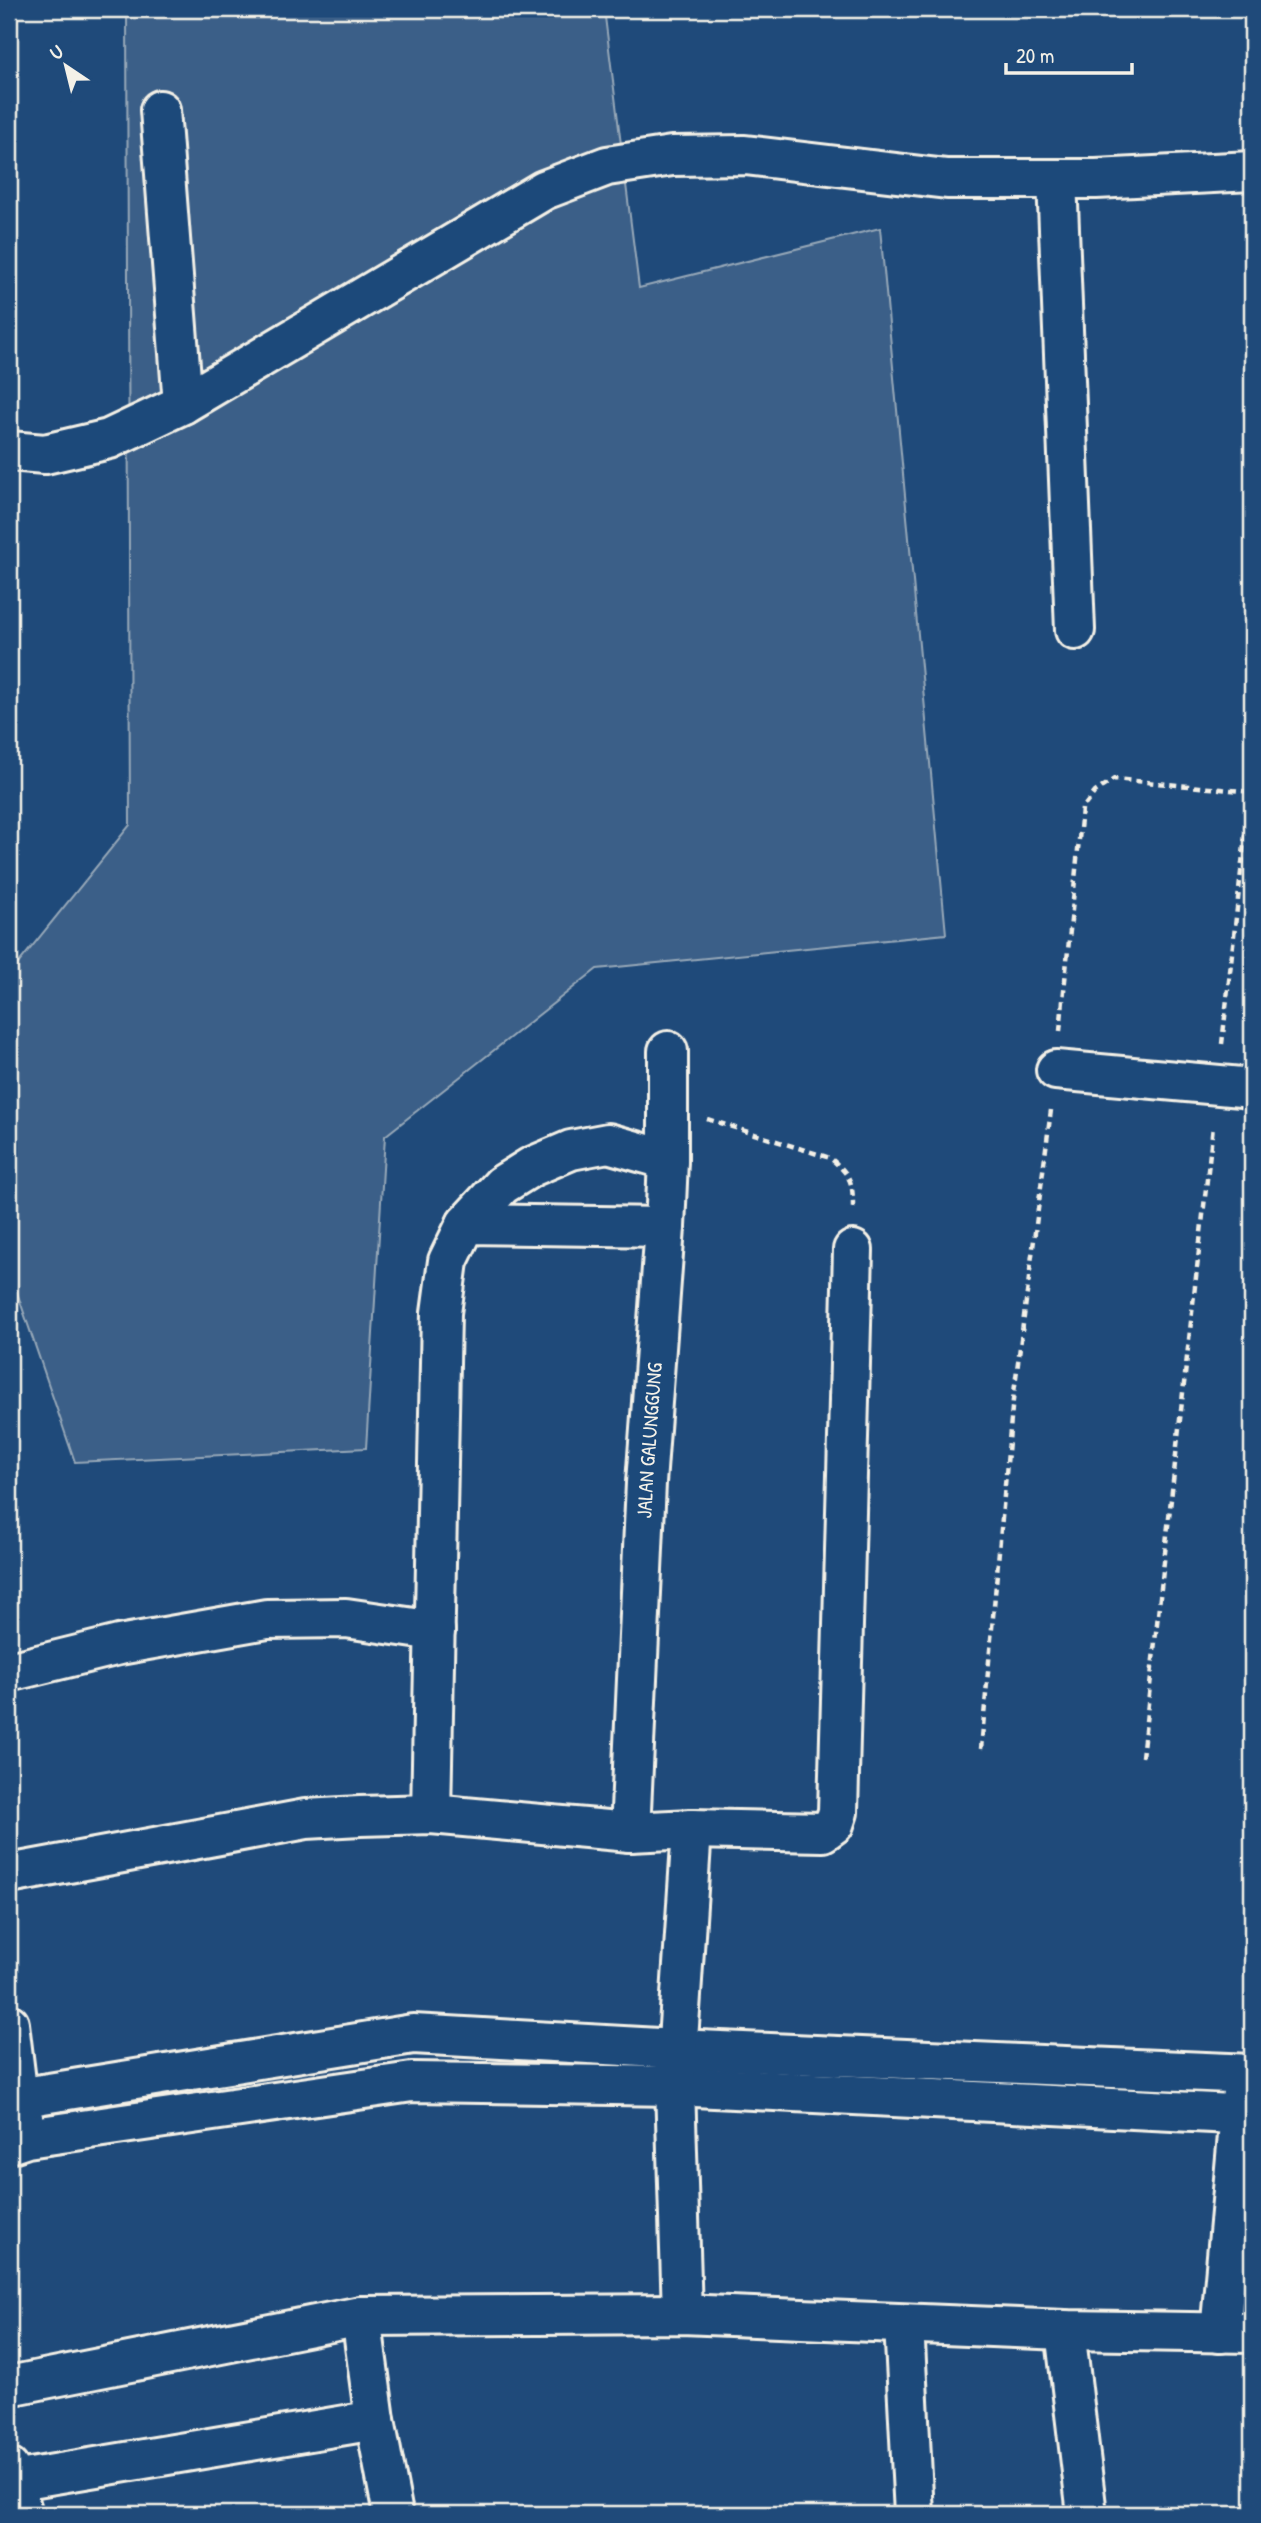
<svg xmlns="http://www.w3.org/2000/svg" width="1261" height="2523" viewBox="0 0 1261 2523" font-family="'Patrick Hand',sans-serif">
<rect width="100%" height="100%" fill="#1f4a7a"/>
<filter id="ink" filterUnits="userSpaceOnUse"><feTurbulence type="fractalNoise" baseFrequency=".0143" numOctaves="2"/><feDisplacementMap in="SourceGraphic" scale="14" xChannelSelector="R" yChannelSelector="G"/><feConvolveMatrix kernelMatrix="1 2 1 2 8 2 1 2 1" color-interpolation-filters="sRGB"/></filter>
<g filter="url(#ink)">
<polygon fill="#3a5f88" stroke="#97a8b8" stroke-width="2" points="127,9 604,9 639,288 880,228 946,934 597,969 385,1136 366,1448 75,1462 9,1269 9,975 130,825"/>
<g fill="none" stroke-linecap="round" stroke-linejoin="round">
<defs>
<g id="minor">
<polyline points="160,110 183,404"/>
<polyline points="1057,179 1075,630"/>
<polyline points="9,451 45,454 109,439 183,404 544,190 607,166 672,156 745,155 947,179 1096,179 1252,171"/>
<polyline points="1056,1070 1252,1088"/>
<polyline points="466,1224 502,1185 531,1167 571,1150 608,1143 668,1160"/>
<polyline points="9,1672 119,1645 267,1619 346,1618 435,1631"/>
<polyline points="431,1814 441,1313 448,1261 466,1224 665,1227"/>
<path id="s1" d="M630,1832l16,-349 19,-256 3,-67v-109"/>
<polyline points="9,1874 306,1819 360,1816 431,1814 630,1832 692,1829 823,1832 834,1824 838,1812 853,1250"/>
<polyline points="9,2024 18,2098 24,2122"/>
<polyline points="9,2101 18,2098 413,2034 676,2049 1252,2074"/>
<polyline points="9,2144 27,2138 412,2082 675,2086 1252,2115"/>
<polyline points="682,2314 675,2086 692,1829"/>
<polyline points="361,2316 375,2420 393,2514"/>
<polyline points="904,2324 914,2514"/>
<polyline points="1065,2330 1087,2514"/>
<polyline points="1220,2333 1242,2091"/>
<polyline points="9,2386 361,2316 682,2314 1065,2330 1252,2333"/>
<polyline points="9,2468 23,2514"/>
<polyline points="13,2481 375,2420"/>
</g>
</defs>
<use href="#minor" stroke="#f4f1e8" stroke-width="44"/>
<g stroke="#f4f1e8" stroke-width="4.5" stroke-dasharray="7 5" stroke-linecap="butt">
<polyline points="1060,1031 1082,809 1095,792 1114,779 1252,792"/>
<polyline points="1222,1044 1250,791"/>
<path d="M707,1119l123,39c22,18 23,25 23,52"/>
<polyline points="981,1749 1012,1408 1051,1110"/>
<polyline points="1142,1757 1213,1126"/>
</g>
<use href="#minor" stroke="#1f4a7a" stroke-width="38"/>
</g>
</g>
<g text-anchor="middle" stroke-width="5" stroke-linejoin="round" paint-order="stroke">
<g font-size="21" fill="#f4f1e8" stroke="#1f4a7a">
<text dy="7" stroke="none"><textPath href="#s1" startOffset="392">JALAN GALUNGGUNG</textPath></text>
</g>
</g>
<rect width="1261" height="2523" fill="none" stroke="#1f4a7a" stroke-width="35"/>
<rect x="18" y="18" width="1226" height="2488" fill="none" stroke="#f4f1e8" stroke-width="2.5" filter="url(#ink)"/>
<g transform="translate(66 66) rotate(325)" stroke="#1f4a7a" stroke-width="5" paint-order="stroke">
<path d="M0-5L12 26L0 18L-12 26Z" fill="#f4f1e8"/>
<text y="-10" font-size="19" font-weight="bold" text-anchor="middle" fill="#f4f1e8">U</text>
</g>
<path d="M1006 63v10h126v-10" fill="none" stroke="#f4f1e8" stroke-width="3.5"/>
<text x="1016" y="63" font-size="21" fill="#f4f1e8" stroke="#1f4a7a" stroke-width="5" paint-order="stroke">20 m</text>
</svg>
